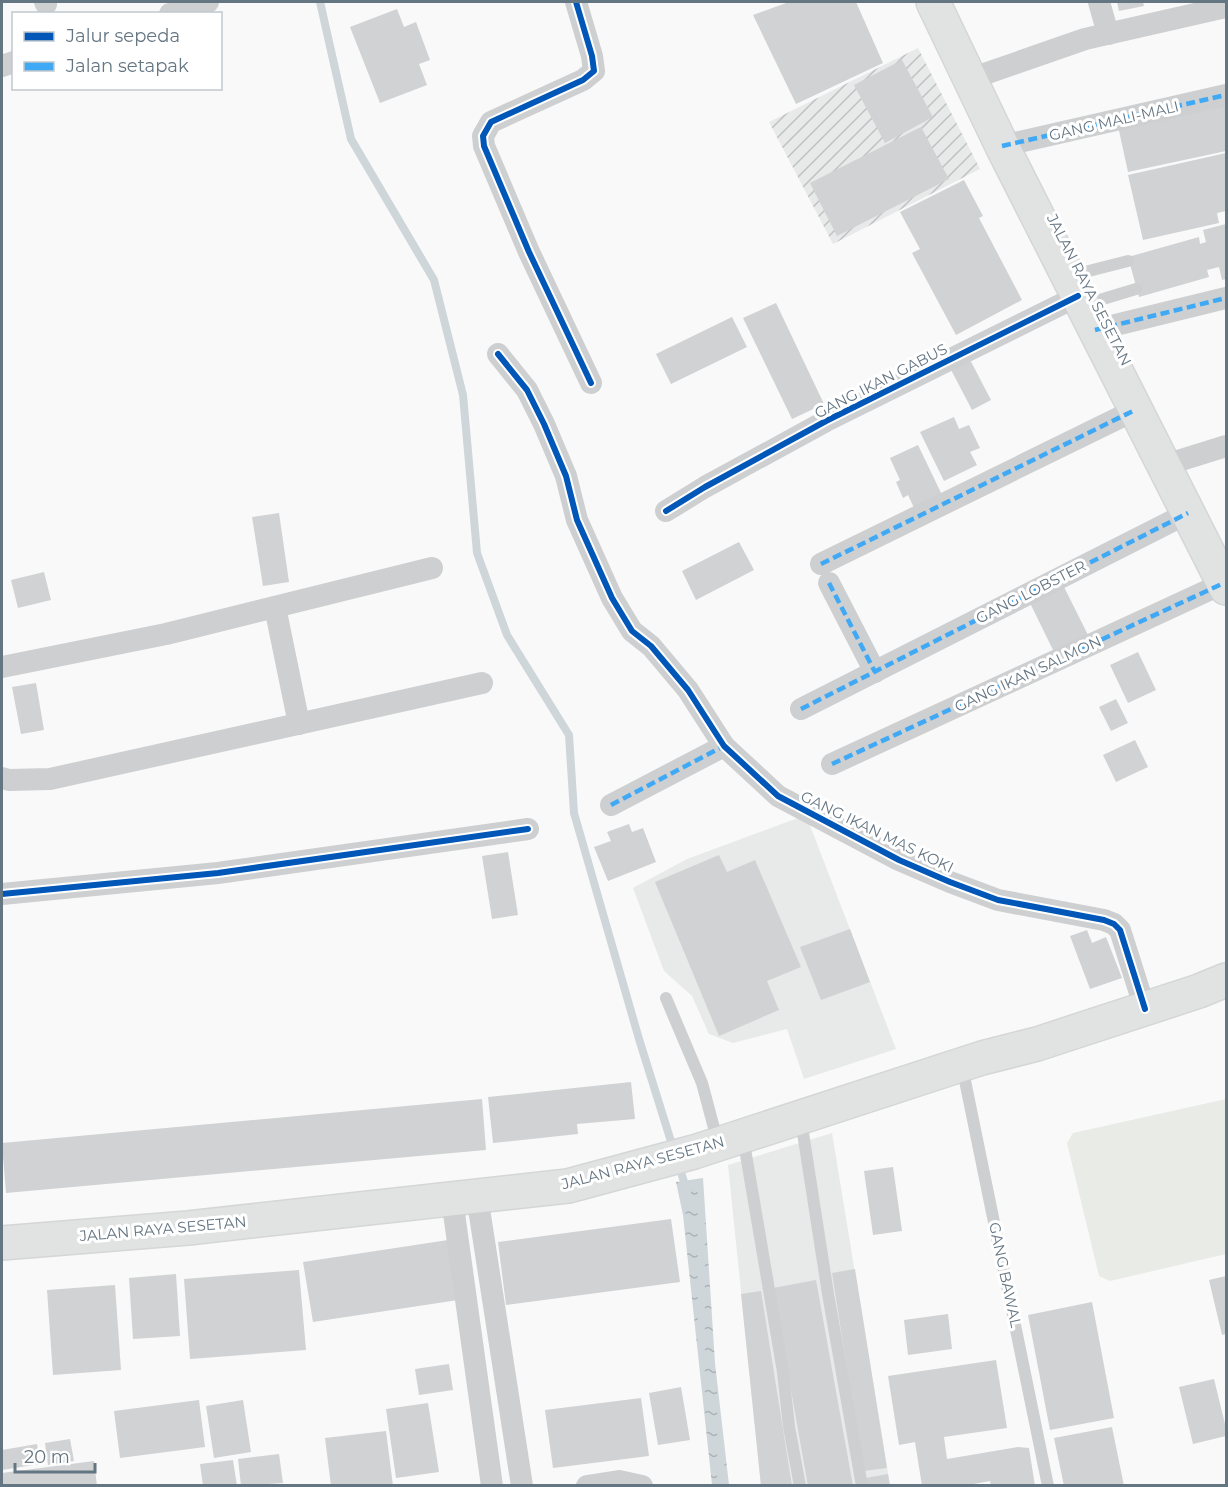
<svg xmlns="http://www.w3.org/2000/svg" width="1228" height="1487" viewBox="0 0 1228 1487" font-family="Montserrat,sans-serif">
<defs>
<pattern id="industrial-furrows" width="10" height="10" patternUnits="userSpaceOnUse" patternTransform="scale(1.5)"><rect width="10" height="10" fill="#e8e9e9"/><path d="M-1 1l2-2M0 10L10 0M9 11l2-2" fill="none" stroke="#c0c1c2"/></pattern>
<pattern id="water-ripples" width="26" height="14" patternUnits="userSpaceOnUse" patternTransform="scale(1.5)"><rect width="26" height="14" fill="#ced6d9"/><path d="M2 4q2-2 4 0t4 0M15 11q2-2 4 0t4 0" fill="none" stroke="#abb2b5"/></pattern>
</defs>
<rect width="100%" height="100%" fill="#f9f9f9"/>
<g fill="#e8e9e9">
<polygon points="806,815 896,1049 804,1079 787,1029 733,1043 709,1034 692,996 664,971 633,888 687,859"/>
<polygon points="832,1133 890,1485 761,1485 728,1165"/>
</g>
<polygon fill="url(#industrial-furrows)" points="918,48 980,169 833,244 769,122"/>
<polygon fill="#e8ebe6" points="1226,1099 1226,1254 1110,1281 1099,1276 1067,1143 1073,1133"/>
<polygon fill="url(#water-ripples)" points="703,1178 715,1363 729,1485 712,1485 683,1215 676,1182"/>
<g fill="none" stroke-linecap="round" stroke-linejoin="round">
<g stroke="#ced6d9" stroke-width="8">
<polyline points="320,2 351,139 434,280 463,395 477,553 507,635 569,735 574,813 639,1039 674,1151"/>
<polyline points="678,1163 687,1191"/>
</g>
</g>
<g fill="#d0d2d3">
<polygon points="789,2 856,2 883,63 796,104 753,15"/>
<polygon points="1117,2 1143,2 1144,6 1119,11"/>
<polygon points="397,9 404,27 416,22 430,60 419,64 427,85 380,103 350,27"/>
<polygon points="902,60 933,117 885,143 854,85"/>
<polygon points="1226,103 1226,151 1128,172 1118,126"/>
<polygon points="921,127 949,179 837,236 810,183"/>
<polygon points="1226,153 1226,211 1217,213 1219,223 1143,240 1128,175"/>
<polygon points="964,180 983,216 979,218 1022,300 956,335 912,253 920,249 900,212"/>
<polygon points="1226,224 1226,279 1222,280 1219,267 1207,270 1209,277 1139,297 1128,257 1199,237 1200,244 1206,242 1203,230"/>
<polygon points="776,303 824,404 792,419 743,318"/>
<polygon points="732,317 747,347 671,384 656,354"/>
<polygon points="967,354 991,400 972,410 948,364"/>
<polygon points="954,417 959,429 969,425 980,448 970,452 977,465 944,481 920,432"/>
<polygon points="918,445 943,497 915,510 908,495 903,498 896,482 900,480 890,458"/>
<polygon points="279,513 289,582 263,586 252,517"/>
<polygon points="739,542 754,570 696,600 682,571"/>
<polygon points="44,572 51,600 18,608 11,580"/>
<polygon points="1064,587 1089,637 1055,654 1030,603"/>
<polygon points="1138,652 1156,690 1128,703 1110,665"/>
<polygon points="36,683 44,730 21,734 12,687"/>
<polygon points="1116,699 1128,723 1111,731 1099,707"/>
<polygon points="1135,740 1148,767 1116,782 1103,755"/>
<polygon points="629,824 632,832 643,828 656,862 608,881 594,847 611,841 607,832"/>
<polygon points="508,852 518,915 492,919 482,856"/>
<polygon points="719,855 727,872 755,860 801,967 767,981 779,1010 719,1036 655,882"/>
<polygon points="850,929 870,982 821,1000 800,947"/>
<polygon points="1087,930 1092,943 1106,937 1122,978 1090,989 1070,936"/>
<polygon points="631,1082 635,1119 577,1124 578,1134 493,1143 488,1097"/>
<polygon points="482,1099 486,1150 6,1193 2,1143"/>
<polygon points="893,1167 902,1231 873,1235 864,1171"/>
<polygon points="671,1219 680,1282 506,1305 498,1242"/>
<polygon points="448,1240 458,1300 313,1322 303,1262"/>
<polygon points="855,1269 887,1468 863,1471 832,1273"/>
<polygon points="299,1270 306,1350 190,1359 184,1279"/>
<polygon points="176,1274 180,1336 133,1339 129,1278"/>
<polygon points="1226,1276 1226,1334 1222,1335 1209,1280"/>
<polygon points="816,1280 853,1486 808,1486 773,1288"/>
<polygon points="115,1285 121,1370 53,1375 47,1290"/>
<polygon points="761,1291 792,1486 761,1486 741,1294"/>
<polygon points="1092,1302 1114,1418 1050,1430 1028,1315"/>
<polygon points="948,1314 952,1349 908,1355 904,1320"/>
<polygon points="996,1360 1007,1428 944,1437 947,1459 1018,1447 1029,1448 1035,1486 991,1486 990,1481 963,1486 922,1486 915,1442 899,1445 888,1376"/>
<polygon points="449,1364 453,1390 419,1395 415,1369"/>
<polygon points="1214,1379 1226,1428 1226,1436 1193,1444 1179,1387"/>
<polygon points="681,1387 690,1440 658,1445 649,1393"/>
<polygon points="641,1398 649,1456 553,1468 545,1410"/>
<polygon points="199,1400 205,1447 120,1458 114,1411"/>
<polygon points="243,1400 251,1452 214,1458 206,1406"/>
<polygon points="428,1403 439,1472 396,1478 386,1409"/>
<polygon points="1112,1427 1124,1486 1064,1486 1054,1438"/>
<polygon points="386,1431 393,1486 331,1486 325,1438"/>
<polygon points="70,1439 74,1461 48,1465 45,1443"/>
<polygon points="37,1444 40,1464 2,1470 2,1450"/>
<polygon points="279,1454 283,1483 241,1486 238,1459"/>
<polygon points="233,1460 237,1486 203,1486 200,1464"/>
<polygon points="94,1461 97,1486 2,1486 2,1473"/>
<polygon points="888,1474 890,1486 867,1486 866,1478"/>
</g>
<g fill="none" stroke-linecap="round" stroke-linejoin="round">
<defs>
<g id="secondary">
<polyline points="933,2 1002,146 1226,588"/>
<polyline points="2,1243 188,1228 568,1186 694,1152 982,1058 1037,1044 1199,991 1226,980"/>
</g>
</defs>
<use href="#secondary" stroke="#d5d6d7" stroke-width="36"/>
<g stroke="#cecfd0" stroke-width="12">
<polyline points="1069,276 1128,261"/>
<polyline points="1083,305 1136,289"/>
<polyline points="666,998 702,1083 718,1143"/>
<polyline points="962,1066 1048,1486"/>
<polyline points="801,1120 828,1294 862,1486"/>
<polyline points="743,1137 783,1372 789,1427 800,1486"/>
</g>
<g stroke="#cecfd0" stroke-width="22">
<polyline points="45,2 46,4"/>
<polyline points="576,2 592,56 594,71 583,80 491,122 483,136 484,146 529,252 591,383"/>
<polyline points="1099,2 1108,34"/>
<polyline points="170,14 208,2"/>
<polyline points="2,66 14,62"/>
<polyline points="970,79 1085,39 1226,7"/>
<polyline points="1002,146 1226,95"/>
<polyline points="1095,330 1226,298"/>
<polyline points="498,354 527,390 544,424 566,476 577,520 612,598 632,631 651,646 688,690 724,746 778,796 899,860 950,882 998,900 1104,920 1114,924 1120,930 1145,1009"/>
<polyline points="1165,465 1226,446"/>
<polyline points="666,511 705,487 826,421 1078,296"/>
<polyline points="821,564 1135,410"/>
<polyline points="829,583 875,672"/>
<polyline points="275,607 299,724"/>
<polyline points="2,667 166,634 432,568"/>
<polyline points="801,709 1188,513"/>
<polyline points="832,764 1224,583"/>
<polyline points="2,778 9,780 50,779 482,683"/>
<polyline points="611,805 724,746"/>
<polyline points="2,894 218,873 528,829"/>
<polyline points="477,1196 522,1486"/>
<polyline points="452,1199 492,1486"/>
<polyline points="587,1486 619,1481 642,1486"/>
</g>
<use href="#secondary" stroke="#e1e2e2" stroke-width="33"/>
<g stroke="#3fa9f5" stroke-width="4.5" stroke-dasharray="9 4.5" stroke-linecap="butt">
<polyline points="1002,146 1226,95"/>
<polyline points="1095,330 1226,298"/>
<polyline points="821,564 1135,410"/>
<polyline points="829,583 875,672"/>
<polyline points="801,709 1188,513"/>
<polyline points="832,764 1224,583"/>
<polyline points="611,805 724,746"/>
</g>
<defs>
<g id="cycleway">
<polyline points="576,2 592,56 594,71 583,80 491,122 483,136 484,146 529,252 591,383"/>
<polyline points="498,354 527,390 544,424 566,476 577,520 612,598 632,631 651,646 688,690 724,746 778,796 899,860 950,882 998,900 1104,920 1114,924 1120,930 1145,1009"/>
<polyline points="666,511 705,487 826,421 1078,296"/>
<polyline points="2,894 218,873 528,829"/>
</g>
</defs>
<use href="#cycleway" stroke="#fff" stroke-width="10"/>
<use href="#cycleway" stroke="#0057b8" stroke-width="6"/>
</g>
<g text-anchor="middle" stroke-width="6" stroke-linejoin="round" paint-order="stroke">
<g font-size="15" fill="#657683" stroke="#fff">
<text transform="translate(1114 121) rotate(-13)" y="5">GANG MALI-MALI</text>
<text transform="translate(1089 290) rotate(63)" y="5">JALAN RAYA SESETAN</text>
<text transform="translate(881 381) rotate(-27)" y="5">GANG IKAN GABUS</text>
<text transform="translate(1031 592) rotate(-27)" y="5">GANG LOBSTER</text>
<text transform="translate(1028 674) rotate(-25)" y="5">GANG IKAN SALMON</text>
<text transform="translate(877 832) rotate(26)" y="5">GANG IKAN MAS KOKI</text>
<text transform="translate(643 1163) rotate(-15)" y="5">JALAN RAYA SESETAN</text>
<text transform="translate(163 1229) rotate(-5)" y="5">JALAN RAYA SESETAN</text>
<text transform="translate(1005 1275) rotate(78)" y="5">GANG BAWAL</text>
</g>
</g>
<rect width="1228" height="1487" fill="none" stroke="#657683" stroke-width="6"/>
<rect x="12" y="12" width="210" height="78" fill="#ffffff" stroke="#c1c8cd" stroke-width="1.5"/>
<rect x="24" y="32" width="30" height="9" fill="#0057b8" stroke="#c1c8cd" stroke-width="1.5"/>
<text x="66" y="42" font-size="18" fill="#657683">Jalur sepeda</text>
<rect x="24" y="62" width="30" height="9" fill="#3fa9f5" stroke="#c1c8cd" stroke-width="1.5"/>
<text x="66" y="72" font-size="18" fill="#657683">Jalan setapak</text>
<path d="M15 1463v9h80v-9" fill="none" stroke="#657683" stroke-width="3"/>
<text x="24" y="1463" font-size="18" fill="#657683" stroke="#ffffff" stroke-width="4.5" paint-order="stroke">20 m</text>
</svg>
